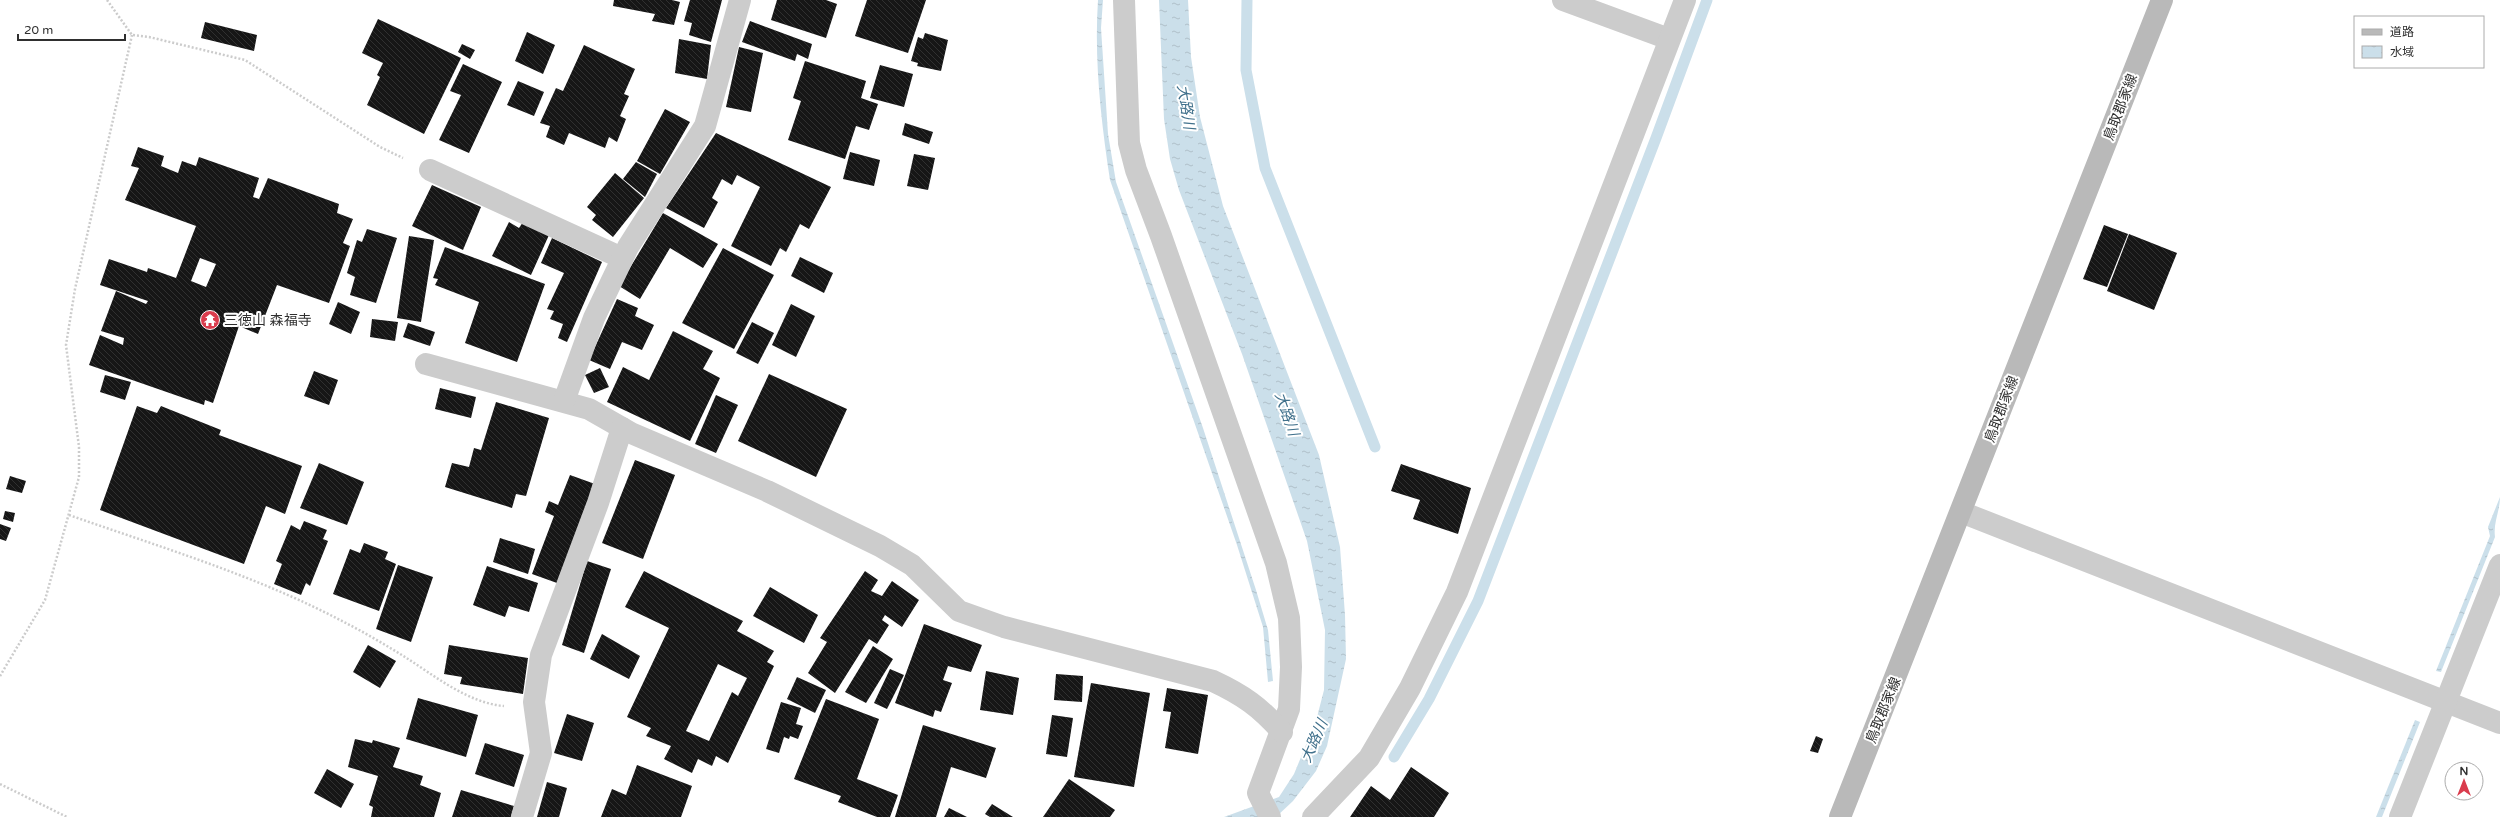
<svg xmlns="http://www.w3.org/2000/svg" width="2500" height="817" viewBox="0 0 2500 817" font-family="'Varela Round','Noto Sans JP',sans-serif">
<defs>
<pattern id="water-ripples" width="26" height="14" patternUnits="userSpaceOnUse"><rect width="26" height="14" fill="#cbdfea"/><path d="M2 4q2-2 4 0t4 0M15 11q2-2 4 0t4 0" fill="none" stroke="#afc0c9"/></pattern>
<pattern id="building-back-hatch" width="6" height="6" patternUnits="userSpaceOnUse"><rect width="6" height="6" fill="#161616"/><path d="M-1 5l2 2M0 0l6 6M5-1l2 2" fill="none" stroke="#303030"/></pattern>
</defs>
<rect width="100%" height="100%" fill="#fff"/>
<g fill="url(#water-ripples)">
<path d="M1098,0h5l-2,28 7,106 8,48 87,246 53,162 12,40 5,51 -5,1 -5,-55 -26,-82 -127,-365c-9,-59 -16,-120 -12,-180z"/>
<polygon points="1159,0 1188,0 1191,57 1200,117 1223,206 1319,455 1340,547 1345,615 1346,659 1327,746 1316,771 1293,801 1276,817 1224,817 1279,797 1294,774 1316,721 1324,690 1325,630 1307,541 1242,354 1179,190 1170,159 1164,119"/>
<path d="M2500,497c0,14 -7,26 -5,40l-54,135 -5,-1 54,-135 -2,-9z"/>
<polygon points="2415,720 2420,722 2382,817 2376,817"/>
</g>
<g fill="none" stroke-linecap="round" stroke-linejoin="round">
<g stroke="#cbdfea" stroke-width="11">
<polyline points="1247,0 1246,70 1265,168 1375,447"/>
<polyline points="1394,757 1429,699 1478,601 1656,138 1707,0"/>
</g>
</g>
<g fill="url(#building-back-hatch)" fill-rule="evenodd">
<polygon points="614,0 672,0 680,2 674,25 652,21 655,14 613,6"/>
<polygon points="690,0 722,0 711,42 689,35 692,23 684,21"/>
<polygon points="777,0 826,0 837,4 826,38 771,20"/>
<polygon points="867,0 926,0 908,53 855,36"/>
<polygon points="378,19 461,58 424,134 367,105 380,77 377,75 383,63 362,53"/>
<polygon points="750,21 812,44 808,59 797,54 795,61 742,42"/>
<polygon points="205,22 257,35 254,51 201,38"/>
<polygon points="527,32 555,45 543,74 515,61"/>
<polygon points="925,33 948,40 941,71 917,66 918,63 911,61 918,37 923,39"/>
<polygon points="679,39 711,45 707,79 675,73"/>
<polygon points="462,44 475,50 470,59 458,52"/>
<polygon points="584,45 635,69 624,94 629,96 620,116 626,119 617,142 609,137 605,148 569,133 564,145 546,137 550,126 540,123 556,88 563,91"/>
<polygon points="739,47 763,53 751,112 726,107"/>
<polygon points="805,61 866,81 861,98 878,104 869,130 856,126 845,159 788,140 801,101 793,98"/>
<polygon points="463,64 502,82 469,153 439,140 461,95 450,91"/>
<polygon points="880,65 913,74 904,107 870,98"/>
<polygon points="518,81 544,92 534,116 507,105"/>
<polygon points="665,109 690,122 660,174 637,161"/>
<polygon points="905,123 933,132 929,144 902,135"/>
<polygon points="716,133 831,187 809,229 800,224 786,252 780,248 771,266 731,246 760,187 737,175 732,185 722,179 712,198 718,202 704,228 666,208"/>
<path d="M138,147l26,9 -3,10 17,7 4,-12 14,5 3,-9 60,21 -6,19 6,2 9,-21 71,26 -2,9 16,6 -10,24 7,3 -21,57 -52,-18 -19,49 -19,-8 -26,77 -8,-3 -1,5 -115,-40 11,-30 23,10 1,-7 -23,-7 15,-40 30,13 2,-3 -48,-16 9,-26 38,13 1,-4 28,10 20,-52 -71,-26 14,-32 -8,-2zM200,258l16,6 -10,23 -15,-6z"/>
<polygon points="850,152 880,160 874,186 843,179"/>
<polygon points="914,154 935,158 928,190 907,186"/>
<polygon points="636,162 657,174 645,197 623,179"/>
<polygon points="615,173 644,198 613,237 592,220 596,215 587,207"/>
<polygon points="432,185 481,207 463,250 412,226"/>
<polygon points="663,213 718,244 703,268 670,248 640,299 619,286"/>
<polygon points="509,222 519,228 523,222 549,235 531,275 492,256"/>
<polygon points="2104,225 2128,234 2107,287 2083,279"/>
<polygon points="367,229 397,238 376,303 350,295 355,277 347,273 357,240 362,242"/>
<polygon points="2129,234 2177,253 2154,310 2107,291"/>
<polygon points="409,236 434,240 421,322 397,318"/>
<polygon points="552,238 602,262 567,342 558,338 563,324 550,319 554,311 547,309 564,273 541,263"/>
<polygon points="445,247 545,284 517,362 465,343 479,302 435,285 438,279 433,278"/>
<polygon points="723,248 774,275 734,349 682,323"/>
<polygon points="800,257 833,273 824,293 791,276"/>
<polygon points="617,299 638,308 635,316 654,325 642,350 622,342 610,369 589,360"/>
<polygon points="338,302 360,312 351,334 329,324"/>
<polygon points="791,304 815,316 796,357 772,345"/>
<polygon points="372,319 398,322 395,341 370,337"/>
<polygon points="752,322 774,333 758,364 736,353"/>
<polygon points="408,323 435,332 430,346 403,337"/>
<polygon points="673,331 713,351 703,369 720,378 690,441 607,402 623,367 649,380"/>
<polygon points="600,368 609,387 594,393 585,375"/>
<polygon points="314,371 338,380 329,405 304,396"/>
<polygon points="769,374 847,409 816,477 738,441"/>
<polygon points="105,375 131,382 125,400 100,392"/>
<polygon points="440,388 476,397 471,418 435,409"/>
<polygon points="716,395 738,405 716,453 695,444"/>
<polygon points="496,402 549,418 526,496 516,494 512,508 445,487 452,463 469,467 474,448 481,450"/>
<polygon points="137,406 157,413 161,406 221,430 219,435 302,466 285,514 266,506 244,564 100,510"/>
<polygon points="635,460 675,475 643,559 602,543"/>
<polygon points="319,463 364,482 347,525 300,508"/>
<polygon points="1401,464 1471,488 1458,534 1413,519 1420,500 1391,491"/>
<polygon points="570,475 595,484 557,583 532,574 554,516 545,512 549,501 558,505"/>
<polygon points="10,476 26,481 22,493 6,489"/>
<polygon points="5,511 15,513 13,522 3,519"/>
<polygon points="304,521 327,530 323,539 328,541 310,586 306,583 301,595 274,584 282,564 276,561 291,525 300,530"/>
<polygon points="0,524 11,528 6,541 0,539"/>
<polygon points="500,538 535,549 528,574 493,562"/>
<polygon points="364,543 388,552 385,559 396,564 379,611 333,594 350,549 360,553"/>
<polygon points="587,561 611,569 584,653 562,645"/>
<polygon points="398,565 433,577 411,642 376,629"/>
<polygon points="487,566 538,583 529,612 509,606 505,617 473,605"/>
<path d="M644,571l99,50 -6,10 37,20 -7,11 7,4 -46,97 -12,-7 -4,10 -14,-7 -6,14 -28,-14 7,-13 -25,-10 5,-8 -24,-11 42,-89 -44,-21zM718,664l29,14 -9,18 -6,-4 -23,49 -23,-10z"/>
<polygon points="865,571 878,580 871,591 882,596 892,581 919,600 902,627 885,615 882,620 889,625 877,644 869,639 835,693 808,673 827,642 820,638"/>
<polygon points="770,587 818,615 804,643 753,616"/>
<polygon points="924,624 982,645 971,672 948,666 943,680 952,683 941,712 935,710 933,717 895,703"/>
<polygon points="602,634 640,656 629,679 590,659"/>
<polygon points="368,645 396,661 380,688 353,672"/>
<polygon points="449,645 528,658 523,694 460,684 462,677 444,674"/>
<polygon points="873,646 893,659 866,703 845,692"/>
<polygon points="890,669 904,675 887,709 874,703"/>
<polygon points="986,671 1019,678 1013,715 980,710"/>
<polygon points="1056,674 1083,676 1082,702 1054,700"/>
<polygon points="797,677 826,690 815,713 787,699"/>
<polygon points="1091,683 1150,693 1134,787 1074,777"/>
<polygon points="1167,688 1208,695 1198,754 1165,748 1171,712 1163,711"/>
<polygon points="418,698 478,715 466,757 406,739"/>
<polygon points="826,699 879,719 857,779 898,795 890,817 877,817 838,802 841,796 794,779"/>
<polygon points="781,702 801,708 796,724 803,726 798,739 790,736 789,739 784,737 779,753 766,749"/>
<polygon points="567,714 594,723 582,761 554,753"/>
<polygon points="1052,715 1073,718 1067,757 1046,754"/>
<polygon points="923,725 996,748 986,778 951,767 936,817 895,817"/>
<polygon points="1816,736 1823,739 1818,753 1810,751"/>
<polygon points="355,739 372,743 373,740 400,748 393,767 423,776 420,785 441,793 434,817 371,817 373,807 369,805 378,776 348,767"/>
<polygon points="485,743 524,755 514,787 475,774"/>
<polygon points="637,765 692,786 681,817 601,817 612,789 626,795"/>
<polygon points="1411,767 1449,793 1434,817 1350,817 1371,786 1390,800"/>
<polygon points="327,769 354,784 341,808 314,793"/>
<polygon points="1069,779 1115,810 1110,817 1043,817"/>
<polygon points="547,782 567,788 559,817 537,817"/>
<polygon points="461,790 514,806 511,817 452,817"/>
<polygon points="992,804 1013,817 990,817 985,814"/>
<polygon points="949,808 967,817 944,817"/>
</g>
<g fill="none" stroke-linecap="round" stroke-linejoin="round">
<g stroke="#ccc" stroke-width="2.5" stroke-dasharray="2 2" stroke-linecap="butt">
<polyline points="107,0 132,35 149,37 245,60 380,147 403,158"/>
<path d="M69,515c91,32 185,60 271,105 22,11 44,24 65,37 30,19 63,46 99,49"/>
<polyline points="0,676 45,600 79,477 79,447 66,345 75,289 132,35"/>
<polyline points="0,784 67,817"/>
</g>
<g stroke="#ccc" stroke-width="22">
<polyline points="1124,0 1129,143 1136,170 1161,236 1276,563 1289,618 1291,667 1289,709 1258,793 1270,817"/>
<polyline points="1563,0 1669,39"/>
<polyline points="430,170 622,258"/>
<path d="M426,364l163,45 42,24 136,58 113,55 32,19 47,46 45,16 209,54c30,14 47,26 69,51"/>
<polyline points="564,401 594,318 628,247 705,126 740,0"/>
<polyline points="1961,512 2500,723"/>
<polyline points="522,817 541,753 534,702 541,655 598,503 622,428"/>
<polyline points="1313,817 1369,758 1410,688 1457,592 1685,0"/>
<polyline points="2400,817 2500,565"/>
</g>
<polyline stroke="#b9b9b9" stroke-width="22" points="1840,817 2162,0"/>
</g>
<defs>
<symbol id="temple-disc" viewBox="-11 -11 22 22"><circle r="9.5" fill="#da3c4d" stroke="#fff"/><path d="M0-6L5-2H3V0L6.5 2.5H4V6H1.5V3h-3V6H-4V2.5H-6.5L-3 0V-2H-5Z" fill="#fff"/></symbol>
</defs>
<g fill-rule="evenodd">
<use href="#temple-disc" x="199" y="309" width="22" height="22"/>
</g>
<g text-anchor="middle" stroke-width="4" stroke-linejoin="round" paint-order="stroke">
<g font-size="14" fill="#2f2f2f" stroke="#fff">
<text transform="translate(2120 107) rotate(-69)" y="5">鳥取郡家線</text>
<text transform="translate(2001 409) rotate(-69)" y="5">鳥取郡家線</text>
<text transform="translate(1883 710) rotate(-68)" y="5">鳥取郡家線</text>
</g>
<g font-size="14" fill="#2f2f2f" stroke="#fff" text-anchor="start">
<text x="224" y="325">三徳山 森福寺</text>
</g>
<g font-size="15" font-style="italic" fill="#41718c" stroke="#fff">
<text transform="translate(1186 107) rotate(81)" y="5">大路川</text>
<text transform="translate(1287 414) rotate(71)" y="5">大路川</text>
<text transform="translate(1314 741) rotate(-66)" y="5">大路川</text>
</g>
</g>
<rect x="2354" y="16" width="130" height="52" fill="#ffffff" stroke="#acacac"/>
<rect x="2362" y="29" width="20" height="6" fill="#b9b9b9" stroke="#acacac"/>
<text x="2390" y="36" font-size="12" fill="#2f2f2f">道路</text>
<rect x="2362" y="46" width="20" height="12" fill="url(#water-ripples)" stroke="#acacac"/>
<text x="2390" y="56" font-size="12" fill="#2f2f2f">水域</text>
<g transform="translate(2464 781)"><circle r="19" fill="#ffffff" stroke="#acacac"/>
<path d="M0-3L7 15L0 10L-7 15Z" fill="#da3c4d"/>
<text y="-6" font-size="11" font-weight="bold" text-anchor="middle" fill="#2f2f2f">N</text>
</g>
<path d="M18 34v6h107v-6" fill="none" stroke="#2f2f2f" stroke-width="2"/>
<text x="24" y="34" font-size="12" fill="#2f2f2f" stroke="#ffffff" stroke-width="3" paint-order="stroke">20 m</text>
</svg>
